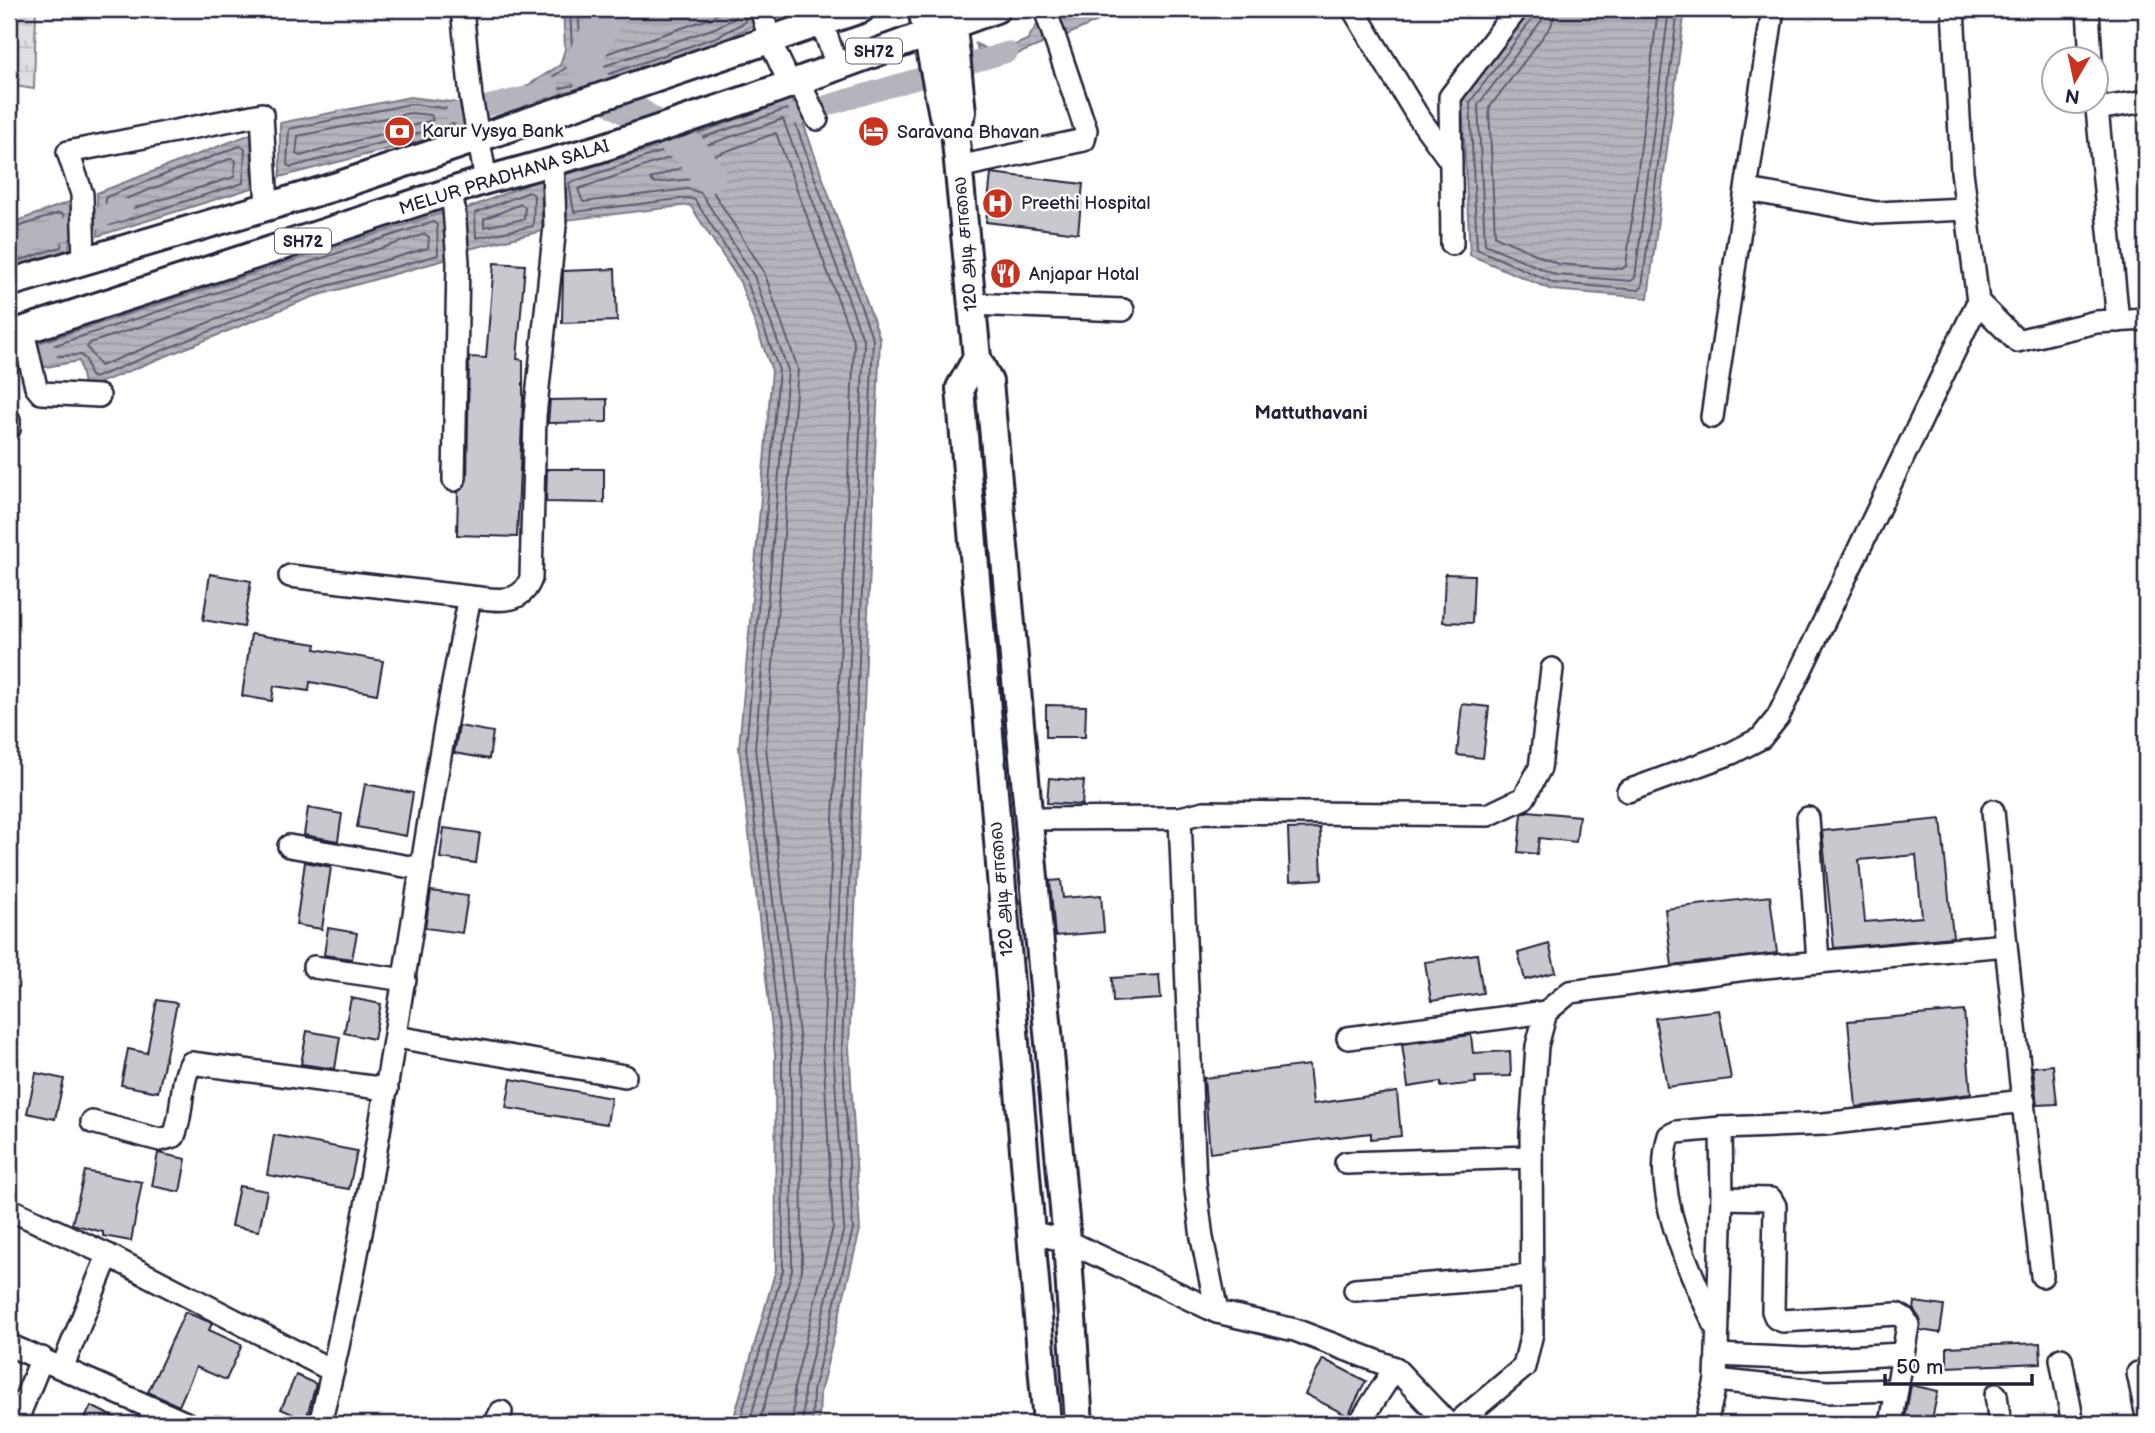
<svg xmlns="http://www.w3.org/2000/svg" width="2155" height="1433" viewBox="0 0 2155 1433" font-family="'Balsamiq Sans','Noto Sans Tamil',sans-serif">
<defs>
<pattern id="wetland-marsh" width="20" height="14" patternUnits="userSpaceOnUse" patternTransform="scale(1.75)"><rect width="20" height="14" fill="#dfdfe2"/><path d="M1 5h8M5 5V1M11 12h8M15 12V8" fill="none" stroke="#bfbfc3"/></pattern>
<pattern id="water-rules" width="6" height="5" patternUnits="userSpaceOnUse" patternTransform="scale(1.75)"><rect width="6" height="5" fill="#b4b4bc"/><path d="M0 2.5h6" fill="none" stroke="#9a9aa2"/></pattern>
</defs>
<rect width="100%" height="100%" fill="#fff"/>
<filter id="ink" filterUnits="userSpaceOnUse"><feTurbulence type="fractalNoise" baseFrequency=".0143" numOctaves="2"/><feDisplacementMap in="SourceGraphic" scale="14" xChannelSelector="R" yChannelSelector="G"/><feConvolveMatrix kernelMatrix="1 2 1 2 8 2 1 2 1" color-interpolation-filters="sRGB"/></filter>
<g filter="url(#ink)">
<polygon fill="url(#wetland-marsh)" stroke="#80808e" stroke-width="2" points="9,9 36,9 34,89 9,85"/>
<g fill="url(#water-rules)" stroke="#7a7a88" stroke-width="2">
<path d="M563,9h187l4,16c-69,37 -149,60 -225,79l-5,-16 36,-23 5,-16z"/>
<polygon points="1067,9 1124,9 1067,35 1057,13"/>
<polygon points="1531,9 1685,9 1648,298 1552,290 1470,255 1462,99"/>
<polygon points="1039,22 1043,36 1042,44 984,68 976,44 995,53 1027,40"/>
<polygon points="410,97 458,103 466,129 280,177 280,123"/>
<polygon points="791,99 800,114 880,339 849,1047 860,1230 820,1393 819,1424 732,1424 776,1269 775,1054 739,748 772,371 740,282 690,205 566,220 561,176 678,141"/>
<polygon points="251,134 252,188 98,236 97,193"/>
<polygon points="541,179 542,231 469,249 466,209"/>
<polygon points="72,201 69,252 9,271 9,224"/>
<polygon points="444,212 448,259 312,297 85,389 79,361 40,368 36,344"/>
</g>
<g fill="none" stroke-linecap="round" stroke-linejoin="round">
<g stroke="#5c5c6f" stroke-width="2">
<polyline points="570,9 572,49 567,67 538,87 539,93 583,83 719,36 745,22 744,9"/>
<polyline points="578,9 581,50 575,71 578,75 715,28 735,18 735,9"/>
<polyline points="589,9 591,55 594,58 711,18 725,9"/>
<polyline points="1536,9 1535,15 1470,102 1477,249 1554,283 1639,290 1642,287 1678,9"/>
<polyline points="1545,9 1542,20 1478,105 1485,244 1556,275 1631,281 1635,278 1669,9"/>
<polyline points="1556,9 1551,26 1489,108 1495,236 1558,264 1622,269 1626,266 1658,9"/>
<polygon points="410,104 452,109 456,123 291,167 287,165 289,129"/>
<polygon points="410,113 431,115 433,120 300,156 296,154 298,136"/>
<polygon points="240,146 245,149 243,183 110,225 105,224 106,197"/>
<polygon points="232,158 236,161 234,177 118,213 114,212 115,203"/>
<polygon points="529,192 534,195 533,226 476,238 475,213"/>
<polygon points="521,204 525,207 524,219 484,227 484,219"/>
<polygon points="433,222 437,225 438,255 309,291 94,378 90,376 86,360 81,355 45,357 46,348"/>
<polyline points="9,230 59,213 64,215 61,247 9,264"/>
<polygon points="425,234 429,237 428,248 307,283 100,366 87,347 90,343"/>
<polyline points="9,239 50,226 54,228 52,241 9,254"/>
<polyline points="739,1424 783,1270 782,1054 746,748 779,370 746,279 695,200 688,198 574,212 569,183 787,109 793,117 873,340 842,1047 853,1229 813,1391 812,1424"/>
<polyline points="749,1424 792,1270 791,1053 755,748 788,370 754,276 701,193 688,189 583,202 578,189 783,119 864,342 833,1047 844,1228 804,1390 803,1424"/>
<polyline points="759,1424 802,1270 801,1053 766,748 798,369 764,272 712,190 692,179 654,183 650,179 776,133 854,343 823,1046 833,1227 794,1388 793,1424"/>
</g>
<g stroke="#b4b4bc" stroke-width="21">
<polyline points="456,113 534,95 549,87"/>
<polyline points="798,114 1008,52"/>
<polyline points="9,248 123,209"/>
<polyline points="9,366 47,353"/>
</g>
<polyline stroke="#b4b4bc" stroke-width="35" points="611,9 583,61 594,86 689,149 708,175"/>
</g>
<g fill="#c8c8cf" stroke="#22223b" stroke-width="2" fill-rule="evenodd">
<polygon points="991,173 1083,184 1078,233 986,222"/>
<polygon points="494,263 525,265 517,359 523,360 523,400 517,537 457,535 458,492 467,480 469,357 486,358"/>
<polygon points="615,269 617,321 562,323 563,271"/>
<polygon points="607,399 607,422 548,423 550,400"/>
<polygon points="547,469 604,469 604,503 546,502"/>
<polygon points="210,574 251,581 244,627 203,620"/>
<polygon points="1445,574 1474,575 1472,623 1443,622"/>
<polygon points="251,634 316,644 315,649 383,661 377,694 310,682 309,691 274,686 272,701 242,696"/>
<polygon points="1462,704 1489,707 1483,758 1457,755"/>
<polygon points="1046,705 1086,706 1085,737 1046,737"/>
<polygon points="459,726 493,732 489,759 454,753"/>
<polygon points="1049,778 1084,781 1082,805 1047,803"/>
<polygon points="365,784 413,793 406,836 357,827"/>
<polygon points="308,808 342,814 338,841 304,835"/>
<polygon points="1528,811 1579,816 1576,842 1539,838 1537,854 1518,852 1522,814"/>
<path d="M1941,819l12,118 -119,11 -12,-117zM1916,855l6,62 -57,5 -6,-62z"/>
<polygon points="444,828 480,833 476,863 440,858"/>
<polygon points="1320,828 1322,879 1290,881 1288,829"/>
<polygon points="305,862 331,867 322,929 296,925"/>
<polygon points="1061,880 1063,898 1101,895 1104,932 1055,936 1050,881"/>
<polygon points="431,891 468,896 462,933 425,928"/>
<polygon points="1770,896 1777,953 1672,966 1665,909"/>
<polygon points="328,928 357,933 352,959 324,955"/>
<polygon points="1549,944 1556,972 1525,980 1518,953"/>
<polygon points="1477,954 1483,993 1431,1001 1425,962"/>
<polygon points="1159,975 1161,999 1113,1002 1112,978"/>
<polygon points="351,998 381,1004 374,1039 344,1033"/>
<polygon points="157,1000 177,1003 158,1092 121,1085 128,1049 147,1053"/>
<polygon points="1719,1010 1731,1079 1667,1087 1655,1018"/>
<polygon points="1964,1011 1971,1094 1856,1107 1848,1021"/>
<polygon points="307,1031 340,1037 335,1069 301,1064"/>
<polygon points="1471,1035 1473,1053 1510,1051 1511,1076 1475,1077 1476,1083 1441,1087 1441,1082 1408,1087 1402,1044"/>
<polygon points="1309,1065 1313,1104 1397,1092 1401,1136 1371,1139 1371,1133 1210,1153 1204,1078"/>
<polygon points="2053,1065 2057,1104 2037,1105 2033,1067"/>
<polygon points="36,1073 64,1079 55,1119 27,1113"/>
<polygon points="511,1079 611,1098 607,1124 506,1108"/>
<polygon points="274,1135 357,1151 349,1189 267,1175"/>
<polygon points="158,1153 186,1159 180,1192 152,1186"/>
<polygon points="85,1171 142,1182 131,1241 103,1236 103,1232 72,1224"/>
<polygon points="239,1186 267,1191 259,1231 231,1226"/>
<polygon points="1915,1302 1944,1306 1940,1333 1920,1330 1920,1319 1914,1310"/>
<polygon points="185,1312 212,1323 209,1330 242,1345 226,1380 196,1367 179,1406 148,1392"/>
<polygon points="2040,1343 2041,1363 1947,1367 1947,1347"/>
<polygon points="1323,1359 1366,1381 1348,1416 1305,1394"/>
<polygon points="296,1375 316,1384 306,1420 281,1409"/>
<polygon points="1911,1385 1938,1391 1931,1424 1904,1424"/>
<polygon points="91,1406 128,1424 82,1424"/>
</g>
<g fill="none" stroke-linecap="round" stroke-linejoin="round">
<defs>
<g id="minor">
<polyline points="462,9 471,97 486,180"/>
<polyline points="761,9 770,41 790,84"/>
<polyline points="817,9 837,66"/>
<polyline points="1353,9 1417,115 1451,162"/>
<polyline points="1953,9 1962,171 1978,302 2017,341 2096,322 2146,319"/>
<polyline points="2088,9 2091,60"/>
<polyline points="798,80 817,119"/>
<polyline points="2096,99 2118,321"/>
<polyline points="2097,109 2146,101"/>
<polyline points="958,167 1084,140 1086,130 1045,9"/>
<polyline points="1748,190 1876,213 1966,209"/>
<polyline points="450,192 454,208 458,262 454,480"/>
<polyline points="1452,244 1450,97 1517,9"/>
<polyline points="84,260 82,194 68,152 262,114 267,207"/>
<polyline points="970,304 1123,310"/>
<polyline points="23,331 36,387 41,393 99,396"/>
<polyline points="1712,417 1773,9"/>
<polyline points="9,420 9,429"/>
<polyline points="290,576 470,597"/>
<polyline points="1628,791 1732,753 1761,738 1778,717 1978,302"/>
<polyline points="1808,818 1818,962"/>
<polyline points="1029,819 1180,818"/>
<polyline points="289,846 422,869"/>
<polyline points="2006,945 2042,1276"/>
<polyline points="314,967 405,980"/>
<polyline points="396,1037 625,1076"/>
<polyline points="1348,1038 1546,1012"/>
<path d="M92,1122l68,18 14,-4c10,-23 5,-52 17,-73l196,26"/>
<polyline points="1346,1163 1531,1157"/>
<polyline points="1722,1198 1771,1199 1775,1206 1773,1311 1776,1318 1783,1321 1897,1314 1904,1318 1908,1325 1891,1424"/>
<polyline points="9,1209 108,1255 333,1371"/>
<polyline points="1030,1232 1067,1241 1217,1312 1295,1330 1395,1368 1448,1424"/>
<polyline points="1355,1290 1531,1276"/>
<polyline points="1217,1312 1202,1238 1195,1182 1180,818 1204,812 1488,815 1524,798 1540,768 1552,669"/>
<path d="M1715,1325c-24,-50 -64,-132 -46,-189l8,-4 44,-4"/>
<polyline points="9,1345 188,1424"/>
<polyline points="1717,1355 1805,1359 1903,1354"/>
<polyline points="2061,1359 2073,1424"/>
<polyline points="63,1366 108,1255"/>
<polyline points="2138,1373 2146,1412"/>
<polyline points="1716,1380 1827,1392 1897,1390"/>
<polyline points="1996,1395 2000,1424"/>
<polyline points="15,1424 42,1358"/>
<path d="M320,1424c67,-272 93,-553 150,-827 26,2 51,10 61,-19l4,-162 20,-190 -2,-63"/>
<polyline points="495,1424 501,1412"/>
<polyline points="1359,1424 1395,1368"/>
<polyline points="1456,1424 1524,1367 1532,1333 1531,1132 1537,1046 1546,1012 1570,992 1754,968 2006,945 1993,811"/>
<polyline points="1706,1424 1716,1380 1722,1198 1721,1128 1824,1124 2024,1101"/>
</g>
<g id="major">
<polyline points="922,9 943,115 955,131"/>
<polyline points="951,9 962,112 955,131 977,358 989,382 1067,1241 1079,1424"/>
<polyline points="9,283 334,187 861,9"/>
<polyline points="9,335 486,180 598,149 754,97 996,9"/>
<polyline points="977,358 960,388 1047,1424"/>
</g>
</defs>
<use href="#minor" stroke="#22223b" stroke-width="26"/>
<use href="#major" stroke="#22223b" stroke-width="32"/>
<use href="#minor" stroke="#fff" stroke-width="21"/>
<use href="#major" stroke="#fff" stroke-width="26"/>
</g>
</g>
<defs>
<symbol id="bank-disc" viewBox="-11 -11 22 22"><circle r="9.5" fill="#c8321e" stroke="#fff"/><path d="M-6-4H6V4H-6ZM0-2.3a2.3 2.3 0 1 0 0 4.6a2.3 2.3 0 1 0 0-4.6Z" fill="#fff"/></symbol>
<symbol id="hotel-disc" viewBox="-11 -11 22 22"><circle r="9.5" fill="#c8321e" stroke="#fff"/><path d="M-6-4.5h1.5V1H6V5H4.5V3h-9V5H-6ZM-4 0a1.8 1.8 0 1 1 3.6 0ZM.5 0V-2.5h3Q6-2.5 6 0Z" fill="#fff"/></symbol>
<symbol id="hospital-disc" viewBox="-11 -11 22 22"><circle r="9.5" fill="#c8321e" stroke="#fff"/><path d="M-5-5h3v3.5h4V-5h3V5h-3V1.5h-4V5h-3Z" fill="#fff"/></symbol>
<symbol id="restaurant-disc" viewBox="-11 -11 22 22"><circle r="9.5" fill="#c8321e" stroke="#fff"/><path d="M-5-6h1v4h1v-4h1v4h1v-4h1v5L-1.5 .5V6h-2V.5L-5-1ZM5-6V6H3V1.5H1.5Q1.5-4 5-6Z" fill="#fff"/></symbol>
</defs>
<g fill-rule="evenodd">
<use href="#bank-disc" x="382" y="114" width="35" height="35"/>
<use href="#hotel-disc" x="856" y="114" width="35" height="35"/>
<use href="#hospital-disc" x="980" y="186" width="35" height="35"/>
<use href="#restaurant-disc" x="988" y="256" width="35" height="35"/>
</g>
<g text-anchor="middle" stroke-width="5" stroke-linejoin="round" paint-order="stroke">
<g fill="#fff" stroke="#646476" stroke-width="2">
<rect x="846" y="38.5" width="56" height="25" rx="5"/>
<rect x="275" y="228.5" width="56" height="25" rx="5"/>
</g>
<g font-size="16" font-weight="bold" fill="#22223b">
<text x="874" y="57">SH72</text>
<text x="303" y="247">SH72</text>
</g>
<g font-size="18" fill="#22223b" stroke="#fff" text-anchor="start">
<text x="422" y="137">Karur Vysya Bank</text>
<text x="897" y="138">Saravana Bhavan</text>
<text x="1021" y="209">Preethi Hospital</text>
<text x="1029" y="280">Anjapar Hotal</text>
</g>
<g font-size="18" fill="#22223b" stroke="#fff">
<text transform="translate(504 177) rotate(-17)" y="6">MELUR PRADHANA SALAI</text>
<text transform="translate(965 244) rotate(-95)" y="6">120 அடி சாலை</text>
<text transform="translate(1001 889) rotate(-95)" y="6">120 அடி சாலை</text>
</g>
<g font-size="19" font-weight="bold" fill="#22223b" stroke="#fff">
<text x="1311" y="419">Mattuthavani</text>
</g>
</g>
<rect width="2155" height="1433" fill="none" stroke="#fff" stroke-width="35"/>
<rect x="18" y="18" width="2120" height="1398" fill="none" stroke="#22223b" stroke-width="2.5" filter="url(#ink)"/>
<g transform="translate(2075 80) rotate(189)"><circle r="33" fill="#ffffff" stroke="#a7a7b1" stroke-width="2"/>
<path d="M0-5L12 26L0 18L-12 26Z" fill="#c8321e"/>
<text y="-10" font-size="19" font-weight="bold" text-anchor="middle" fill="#22223b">N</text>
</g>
<path d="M1885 1374v10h147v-10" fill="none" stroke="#22223b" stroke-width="3.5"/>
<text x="1896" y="1374" font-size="21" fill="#22223b" stroke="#ffffff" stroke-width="5" paint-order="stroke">50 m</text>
</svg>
